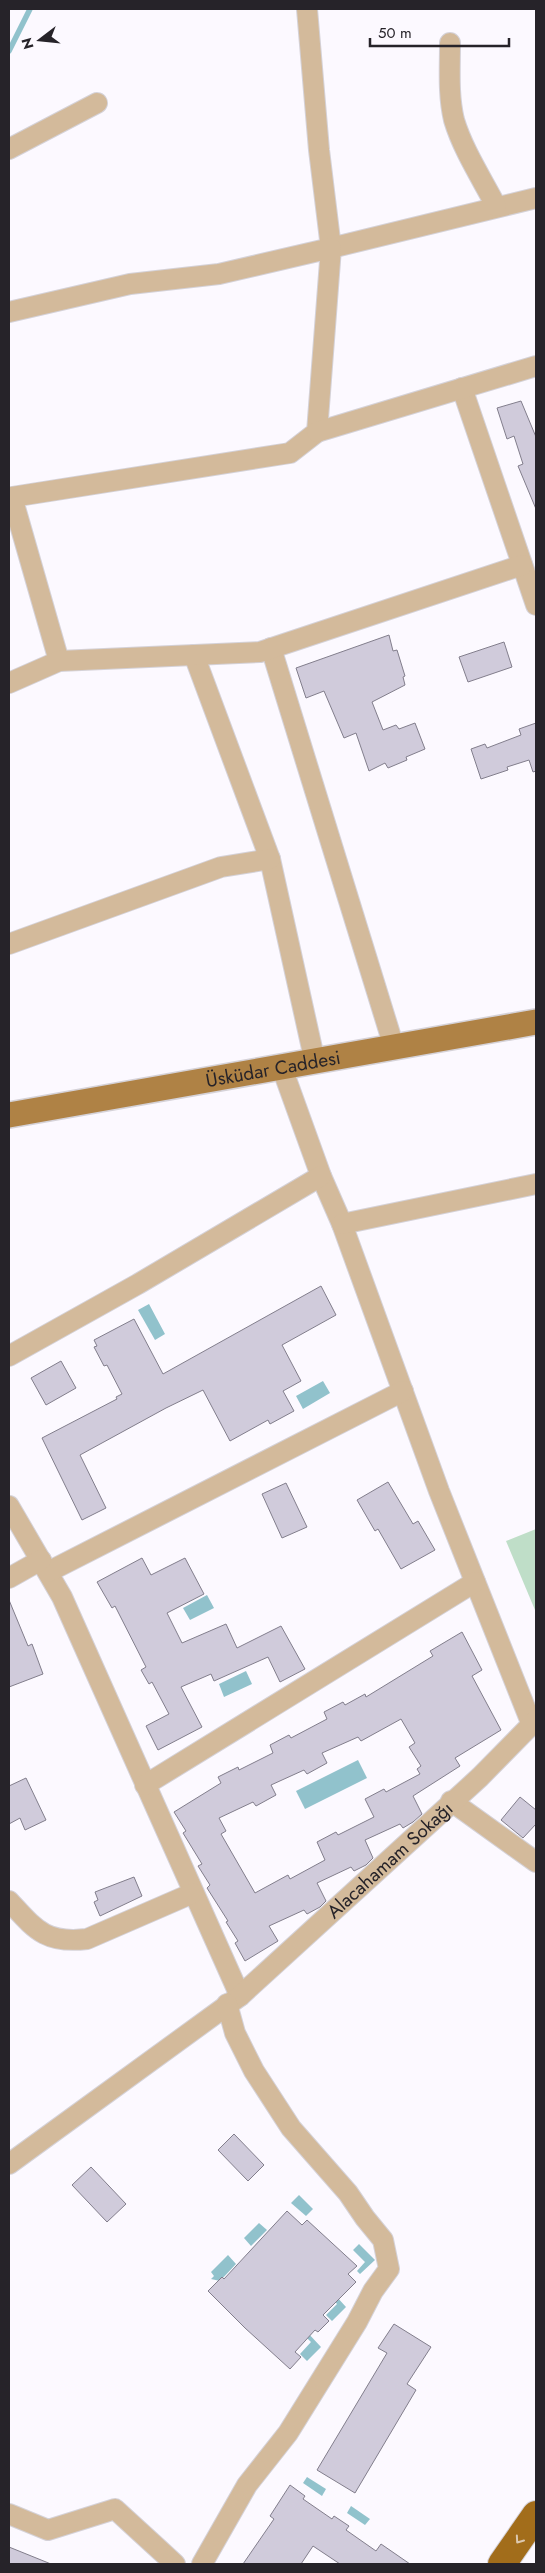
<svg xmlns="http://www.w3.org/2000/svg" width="545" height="2573" viewBox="0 0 545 2573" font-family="Jost,sans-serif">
<rect width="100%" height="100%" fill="#fcf9ff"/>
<polygon fill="#bfdec8" points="536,1529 536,1609 535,1610 506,1541"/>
<g fill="#91c2cc">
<polygon points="149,1304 165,1334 155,1340 138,1310"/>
<polygon points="323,1381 330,1393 303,1409 296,1396"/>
<polygon points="207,1595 214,1608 190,1620 183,1608"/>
<polygon points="246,1671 252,1684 224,1697 219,1684"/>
<polygon points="358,1760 367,1778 305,1809 296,1791"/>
<polygon points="299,2195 313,2209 306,2216 291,2203"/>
<polygon points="259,2223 267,2230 251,2246 244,2238"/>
<polygon points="359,2244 375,2260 360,2274 357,2271 365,2262 353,2250"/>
<polygon points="228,2255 236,2264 220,2281 211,2279 214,2276 211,2272"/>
<polygon points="336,2296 346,2307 332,2321 326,2315 337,2304 333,2299"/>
<polygon points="307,2332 321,2347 307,2361 300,2354 311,2342 304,2335"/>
<polygon points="307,2477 326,2489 322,2496 303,2483"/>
<polygon points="351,2506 370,2519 365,2525 347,2513"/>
</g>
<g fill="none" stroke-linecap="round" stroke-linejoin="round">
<polyline stroke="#91c2cc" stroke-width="5.5" points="9,51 30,9"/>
</g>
<g fill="#d0cbdb" stroke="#827e8c" fill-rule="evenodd">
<polygon points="521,401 536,437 536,509 518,466 523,464 514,436 507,439 497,408"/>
<polygon points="389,635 393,651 397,650 405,676 403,677 405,685 372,702 383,730 396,725 399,729 415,723 425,749 406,757 407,760 388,768 385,763 369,771 356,733 344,738 324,691 306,698 296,668"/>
<polygon points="504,642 512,667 468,682 459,657"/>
<polygon points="536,723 536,771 533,772 529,760 507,767 508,770 481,779 471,749 485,744 487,748 521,735 519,729"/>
<polygon points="321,1286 336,1315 282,1345 301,1381 283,1391 294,1411 270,1424 268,1420 230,1441 203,1390 166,1408 80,1455 106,1508 82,1520 42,1438 117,1399 116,1397 122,1394 107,1365 104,1366 94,1347 97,1346 94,1340 134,1319 163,1374"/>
<polygon points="61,1361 76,1388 46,1405 31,1378"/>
<polygon points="388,1482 413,1524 418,1521 435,1550 401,1569 378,1529 375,1531 357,1500"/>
<polygon points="286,1483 307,1527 282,1538 262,1494"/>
<polygon points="142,1558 151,1575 185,1558 204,1594 167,1613 182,1643 226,1624 237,1648 281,1626 305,1669 280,1682 268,1657 214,1681 211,1674 181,1687 202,1727 158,1750 146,1726 169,1714 152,1682 149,1684 141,1670 146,1667 115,1606 112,1608 97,1582"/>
<polygon points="9,1600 28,1646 32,1644 43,1674 9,1687"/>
<path d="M462,1632l20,38 -10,6 29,54 -46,28 5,8 -47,30 9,18 -9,8 -10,6 -3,-4 -35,16 8,18 -7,7 -12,6 -3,-4 -34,16 9,18 -6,6 -13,7 -3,-4 -35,16 9,15 -33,20 -10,-18 3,-2 -12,-19 2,-1 -21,-33 3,-3 -12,-19 4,-2 -19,-31 3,-2 -12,-19 47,-29 -3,-6 20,-10 1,3 34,-17 -3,-8 19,-10 2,3 36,-19 -3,-7 19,-10 2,3 20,-11 1,3 67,-41 -3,-5zM401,1719l14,24 -6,4 12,19 -4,3 3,5 -34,18 -2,-3 -19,10 9,18 -36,18 -2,-3 -19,10 8,18 -35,19 -2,-4 -33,18 -34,-59 5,-3 -7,-13 34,-16 3,4 20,-11 -5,-10 33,-15 3,4 20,-11 -5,-10 36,-16 3,4z"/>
<polygon points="26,1778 46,1820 25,1830 20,1818 9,1824 9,1786"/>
<polygon points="520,1797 536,1810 536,1824 523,1838 501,1820"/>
<polygon points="134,1877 142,1896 100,1916 94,1902 98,1900 95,1892"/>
<polygon points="234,2134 264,2165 248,2181 218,2150"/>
<polygon points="91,2167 126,2204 107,2222 72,2185"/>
<polygon points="287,2211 302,2225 307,2220 357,2266 348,2274 356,2282 323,2315 329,2321 318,2332 315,2330 295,2352 301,2357 290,2369 245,2328 208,2291 222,2277 224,2279"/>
<polygon points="394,2324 431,2347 407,2384 416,2390 355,2493 317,2470 387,2353 378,2348"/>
<polygon points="290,2485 305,2496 303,2499 332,2519 334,2516 349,2526 346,2530 376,2551 381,2544 410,2564 340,2564 313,2546 301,2564 243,2564 274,2519 270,2516"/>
<polygon points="9,2547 51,2564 9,2564"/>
</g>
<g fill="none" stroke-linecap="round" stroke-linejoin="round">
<defs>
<g id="minor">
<polyline points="307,9 319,150 331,248 536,198"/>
<path d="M450,43c0,26 -2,52 4,77 9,30 28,59 42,86"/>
<polyline points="9,149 97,103"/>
<polyline points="9,312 130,284 219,274 331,248 317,432 290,453 12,497 59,661"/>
<polyline points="462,388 536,605"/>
<polyline points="317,432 536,366"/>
<polyline points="271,648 394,1047"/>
<polyline points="194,655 270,859 315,1062"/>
<polyline points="9,683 59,661 260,652 522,565"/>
<polyline points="9,944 221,867 270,859"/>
<polyline points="282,1068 321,1176 342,1224 439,1491 532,1725"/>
<polyline points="342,1224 536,1184"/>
<polyline points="9,1356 138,1284 321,1176"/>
<polyline points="9,1506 62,1597 240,1996"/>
<polyline points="48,1572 403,1391"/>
<polyline points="9,1578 41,1560"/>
<polyline points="145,1785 475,1582"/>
<polyline points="451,1801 536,1862"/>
<path d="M9,1901c26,28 36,43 78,38l106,-46"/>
<path id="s1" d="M9,2164l231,-168 240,-219 56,-57"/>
<polyline points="9,2514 48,2530 115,2509 175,2564"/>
<polyline points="202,2564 247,2485 288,2433 357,2322 373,2291 389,2269 383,2240 365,2218 348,2193 291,2128 254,2071 235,2033 227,2004"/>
</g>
<g id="major">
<path id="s2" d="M9,1115l527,-93"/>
</g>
<polyline id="highway" points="502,2564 536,2515"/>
</defs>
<use href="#minor" stroke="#d5d2d8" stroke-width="22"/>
<use href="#major" stroke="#d5d2d8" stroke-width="28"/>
<use href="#highway" stroke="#d5d2d8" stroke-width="30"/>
<use href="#minor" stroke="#d3ba9b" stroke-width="20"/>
<use href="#major" stroke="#af8245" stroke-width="25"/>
<use href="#highway" stroke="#a26d1b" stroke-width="28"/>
</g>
<defs><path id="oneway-chevron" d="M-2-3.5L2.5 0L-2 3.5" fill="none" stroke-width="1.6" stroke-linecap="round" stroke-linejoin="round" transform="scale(1.25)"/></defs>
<use stroke="#dcc8af" href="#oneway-chevron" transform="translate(519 2540) rotate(125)"/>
<g text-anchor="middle" stroke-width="4" stroke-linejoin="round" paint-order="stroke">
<g font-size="19" fill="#262329" stroke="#fcf9ff">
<text dy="7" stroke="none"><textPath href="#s2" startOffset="268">Üsküdar Caddesi</textPath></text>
<text dy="7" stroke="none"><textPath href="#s1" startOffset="488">Alacahamam Sokağı</textPath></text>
</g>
</g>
<rect width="545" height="2573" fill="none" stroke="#262329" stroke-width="20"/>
<g transform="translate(40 40) rotate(254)" stroke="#fcf9ff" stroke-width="4" paint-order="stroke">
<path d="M0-4L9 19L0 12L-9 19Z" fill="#262329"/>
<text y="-8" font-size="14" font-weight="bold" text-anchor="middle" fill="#262329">N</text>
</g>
<path d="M370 38v8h139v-8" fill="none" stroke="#262329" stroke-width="2.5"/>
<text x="378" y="38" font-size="15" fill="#262329" stroke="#fcf9ff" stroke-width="4" paint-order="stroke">50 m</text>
</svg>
